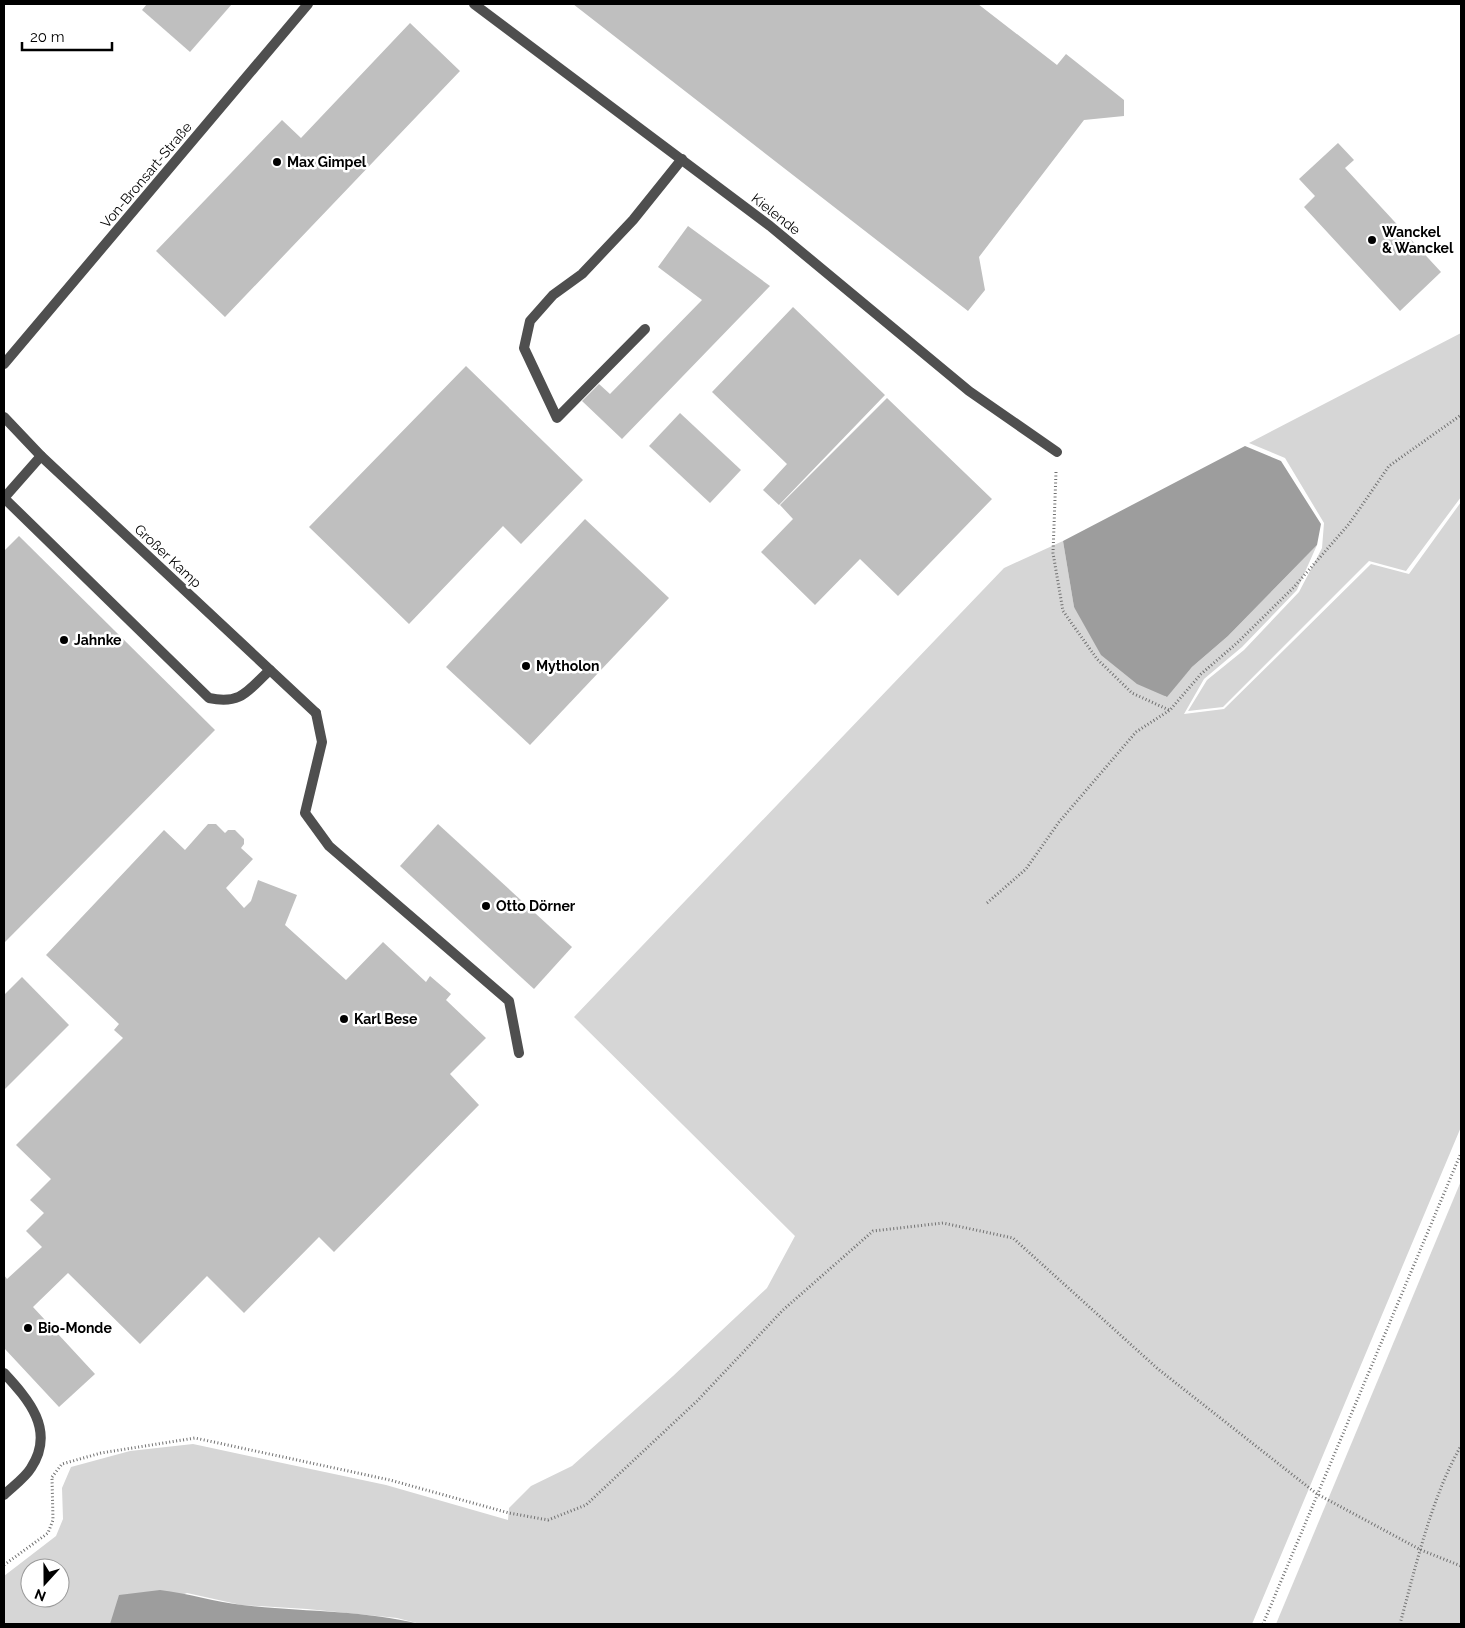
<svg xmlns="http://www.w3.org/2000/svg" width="1465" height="1628" viewBox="0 0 1465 1628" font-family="Raleway,sans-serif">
<rect width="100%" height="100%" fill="#fff"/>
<g fill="#d6d6d6" fill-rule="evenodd">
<polygon points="1461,333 1461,497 1406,571 1369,561 1223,707 1188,711 1207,680 1244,650 1299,592 1322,548 1324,523 1285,458 1249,443"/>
<path d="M1461,502v625l-209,497h-832l-23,-6 -90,-9 -66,-4 -54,-12 -77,31h-106v-48l52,-40 7,-17 -1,-31 9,-21 59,-16 63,-7 193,41 122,35 1,-12 22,-22 41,-20 101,-90 94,-88 28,-52 -221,-219 430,-449 59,-27 11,66 92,90 26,-30 36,-31 89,-91 -20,45 -55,57 -38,32 -20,35 40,-5 147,-145 38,10zM30,1568h30v30h-30z"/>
<polygon points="1461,1181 1461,1624 1276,1624"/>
</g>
<g fill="#9d9d9d">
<polygon points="1245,446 1281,461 1321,524 1317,545 1228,636 1192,667 1167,697 1137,684 1101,655 1074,607 1063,541"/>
<path d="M160,1590c28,3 54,12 82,15 60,7 120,5 178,19h-310l9,-29z"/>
</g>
<g fill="#bfbfbf">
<polygon points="147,4 232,4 190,52 142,10"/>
<polygon points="573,4 978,4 1057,65 1066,54 1124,100 1124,116 1084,120 979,257 985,290 968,311"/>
<polygon points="410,23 460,71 225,317 156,251 282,120 301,138"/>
<polygon points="1338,143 1354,160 1345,168 1441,272 1400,311 1304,207 1315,196 1299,179"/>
<polygon points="688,226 770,286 622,439 582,401 599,384 610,394 702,300 658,267"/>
<polygon points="793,307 885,395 779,505 763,490 787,464 712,392"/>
<polygon points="466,366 583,480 521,544 503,526 409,624 309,527"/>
<polygon points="887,398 992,499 898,596 860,559 815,605 761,552 793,519 780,505"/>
<polygon points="680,413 741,470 710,503 649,446"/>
<polygon points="585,519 669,598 530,745 446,667"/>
<polygon points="19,536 215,730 4,943 4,551"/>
<polygon points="208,824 216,824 225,833 228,830 235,830 244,839 244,844 241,848 253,859 226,888 244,908 251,901 258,880 297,895 285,925 346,980 383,942 426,982 430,976 451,994 446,1000 486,1038 450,1074 479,1105 334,1252 319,1237 244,1313 207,1276 140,1344 68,1273 33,1307 95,1374 59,1407 4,1348 4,1275 7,1279 42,1247 26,1231 44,1213 30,1200 51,1179 16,1145 123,1038 114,1030 119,1024 46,955 164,830 185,850"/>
<polygon points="438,824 572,947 534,989 400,866"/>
<polygon points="22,977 69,1025 4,1090 4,995"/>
</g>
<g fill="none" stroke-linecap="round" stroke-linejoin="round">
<g stroke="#717171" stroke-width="3" stroke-dasharray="1 2.5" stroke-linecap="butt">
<polyline points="1056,472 1053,553 1063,611 1097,659 1132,693 1169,710"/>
<polyline points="987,903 1026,869 1059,822 1136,732 1170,710 1201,674 1237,643 1294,587 1349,524 1389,466 1461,415"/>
<polyline points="52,1477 62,1464 101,1453 195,1438 390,1480 509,1513 548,1520 586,1505 697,1401 783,1310 873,1231 943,1223 1013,1238 1158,1369 1317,1494 1421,1550 1461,1566"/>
<polyline points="4,1565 48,1533 53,1520 52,1478"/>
<polyline points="1263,1624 1461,1153"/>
<path d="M1400,1624c15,-55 32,-129 61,-178"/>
</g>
<g stroke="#4f4f4f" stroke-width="10">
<polyline points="645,329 557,418 524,348 530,321 553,295 582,274 633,220 682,159"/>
<path d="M4,498l205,200c33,7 39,-8 61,-28"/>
<polyline points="4,498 41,456"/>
<polyline points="316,713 322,742 305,813 329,846 509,1001 519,1053"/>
</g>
<g stroke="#4f4f4f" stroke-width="10">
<polyline points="474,4 770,226 969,391 1057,452"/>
<polyline points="4,364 308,4"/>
<polyline points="4,417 41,456 316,713"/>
<path d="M4,1373c24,26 52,57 27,95 -6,10 -19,19 -27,27"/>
</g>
</g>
<g fill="#000" stroke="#fff" stroke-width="2">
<circle cx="277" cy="162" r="5"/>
<circle cx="1372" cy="240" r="5"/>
<circle cx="64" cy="640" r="5"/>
<circle cx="526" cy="666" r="5"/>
<circle cx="486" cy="906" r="5"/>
<circle cx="344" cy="1019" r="5"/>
<circle cx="28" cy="1328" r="5"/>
</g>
<g text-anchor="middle" stroke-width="5" stroke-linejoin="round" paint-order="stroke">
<g font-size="14" font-weight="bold" fill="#000" stroke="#fff" text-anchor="start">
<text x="287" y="167">Max Gimpel</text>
<text x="1382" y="237">Wanckel<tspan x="1382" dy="16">&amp; Wanckel</tspan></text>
<text x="74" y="645">Jahnke</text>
<text x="536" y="671">Mytholon</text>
<text x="496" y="911">Otto Dörner</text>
<text x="354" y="1024">Karl Bese</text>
<text x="38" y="1333">Bio-Monde</text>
</g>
<g font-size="14" fill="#000" stroke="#fff">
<text transform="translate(146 175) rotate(-50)" y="5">Von-Bronsart-Straße</text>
<text transform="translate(776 214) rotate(38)" y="5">Kielende</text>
<text transform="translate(168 556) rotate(43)" y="5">Großer Kamp</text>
</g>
</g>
<rect width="1465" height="1628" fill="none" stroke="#000000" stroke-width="10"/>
<g transform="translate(45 1583) rotate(201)"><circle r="24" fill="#ffffff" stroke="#999999"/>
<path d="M0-4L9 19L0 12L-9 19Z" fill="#000000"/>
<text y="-8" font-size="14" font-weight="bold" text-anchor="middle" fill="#000000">N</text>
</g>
<path d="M22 42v8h90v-8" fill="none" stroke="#000000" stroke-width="2.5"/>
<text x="30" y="42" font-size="15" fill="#000000" stroke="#ffffff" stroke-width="4" paint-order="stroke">20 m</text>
</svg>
